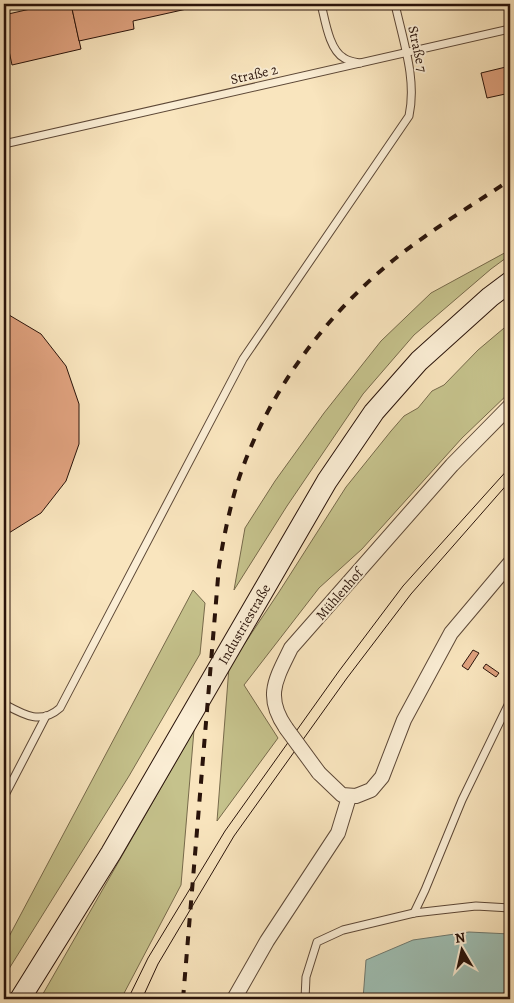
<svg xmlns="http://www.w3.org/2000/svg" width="514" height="1003" viewBox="0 0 514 1003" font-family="Alegreya,serif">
<rect width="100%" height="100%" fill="#f9e5be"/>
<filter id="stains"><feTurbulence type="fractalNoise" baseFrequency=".004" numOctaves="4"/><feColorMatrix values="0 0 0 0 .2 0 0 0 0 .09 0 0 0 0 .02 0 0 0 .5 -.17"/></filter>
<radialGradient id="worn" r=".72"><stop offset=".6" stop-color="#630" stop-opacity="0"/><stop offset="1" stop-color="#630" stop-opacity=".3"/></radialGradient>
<g fill="#c5c28c" stroke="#776a4b">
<polygon points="510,250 510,255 491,269 414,335 363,394 287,506 234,590 245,528 275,481 324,413 381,341 431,293"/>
<polygon points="510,323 510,392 462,438 362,549 319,588 244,685 278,738 217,821 229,667 279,592 346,487 391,431 404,416 418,408 432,391 444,385 478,350"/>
<polygon points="193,590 205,603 200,654 129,776 7,972 4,970 4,946"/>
<polygon points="194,730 181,885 121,999 40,999"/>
</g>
<polygon fill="#9ebfb4" stroke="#6f7a70" points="469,932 510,934 510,999 363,999 366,960 413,940"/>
<g fill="#e0a27f" stroke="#29130a">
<polygon points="52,4 71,4 81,49 12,65 4,27 4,15"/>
<polygon points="71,4 209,4 133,21 134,29 79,41"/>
<polygon points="510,66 510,93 487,98 481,73"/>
<polygon points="4,312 41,334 66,366 79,404 79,444 66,481 41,513 4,536"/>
<polygon points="473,650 479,653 468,670 462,666"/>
<polygon points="486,664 499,673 496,677 483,668"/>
</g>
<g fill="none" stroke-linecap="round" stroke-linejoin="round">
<defs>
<g id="lane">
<path d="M321,4c4,15 8,46 23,54 4,3 11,4 16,5"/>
<polyline points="4,144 510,29"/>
<path d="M4,704c20,11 37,21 56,4l183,-349 166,-243c8,-37 -6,-75 -14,-112"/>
<polyline points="4,797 46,716"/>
<polyline points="414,913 425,890 462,800 510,701"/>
<polyline points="305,999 306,977 317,942 343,930 414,913 476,906 510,908"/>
</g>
<g id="street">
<path d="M286,728c-22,-32 -10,-49 5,-80l161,-183 58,-59"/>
<polyline points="319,773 342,795 356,796 371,790 382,777 404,720 451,633 510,563"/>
<polyline points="234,999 267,941 338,833 349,797"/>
</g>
<polyline id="secondary" points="20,999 111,853 327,481 374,412 419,361 490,297 510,282"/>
</defs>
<use href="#lane" stroke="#5d4837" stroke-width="9"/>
<use href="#street" stroke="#5d4837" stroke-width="16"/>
<use href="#secondary" stroke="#29130a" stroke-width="22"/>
<use href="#lane" stroke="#fbeed5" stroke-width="7"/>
<use href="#street" stroke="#fbeed5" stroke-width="14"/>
<use href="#secondary" stroke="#fbeed5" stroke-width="20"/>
<g stroke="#29130a" stroke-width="1">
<polyline points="128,999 148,958 225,831 339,671 403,586 510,467"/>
<polyline points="142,999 158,964 234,836 347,678 411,594 510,481"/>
</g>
<path stroke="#29130a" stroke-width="4" stroke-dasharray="9 9" stroke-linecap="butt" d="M183,999l36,-433c4,-25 9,-50 16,-75 26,-87 81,-165 150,-224 39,-33 83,-59 125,-87"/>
<defs>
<polyline id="street-bridge" points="286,728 319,773"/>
</defs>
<use href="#street-bridge" stroke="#5d4837" stroke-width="16" stroke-linecap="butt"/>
<use href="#street-bridge" stroke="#fbeed5" stroke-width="14"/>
</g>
<g text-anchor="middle" stroke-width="4" stroke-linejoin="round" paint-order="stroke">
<g font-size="14" fill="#29130a" stroke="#fbeed5">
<text transform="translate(418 49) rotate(78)" y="5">Straße 7</text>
<text transform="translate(254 74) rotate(-13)" y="5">Straße 2</text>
<text transform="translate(339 594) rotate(-49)" y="5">Mühlenhof</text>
<text transform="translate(244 624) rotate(-60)" y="5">Industriestraße</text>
</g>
</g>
<rect width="514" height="1003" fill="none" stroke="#f9e5be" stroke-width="20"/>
<rect x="5" y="5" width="504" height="993" fill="none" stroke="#29130a" stroke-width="2.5"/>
<rect x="10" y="10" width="494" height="983" fill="none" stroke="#29130a"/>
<g transform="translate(462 950) rotate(351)" stroke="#fbeed5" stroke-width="4" paint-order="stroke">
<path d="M0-4L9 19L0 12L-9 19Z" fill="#29130a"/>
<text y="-8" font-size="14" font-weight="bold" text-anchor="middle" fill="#29130a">N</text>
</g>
<rect width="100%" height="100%" filter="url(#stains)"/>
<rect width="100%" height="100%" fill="url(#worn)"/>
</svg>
